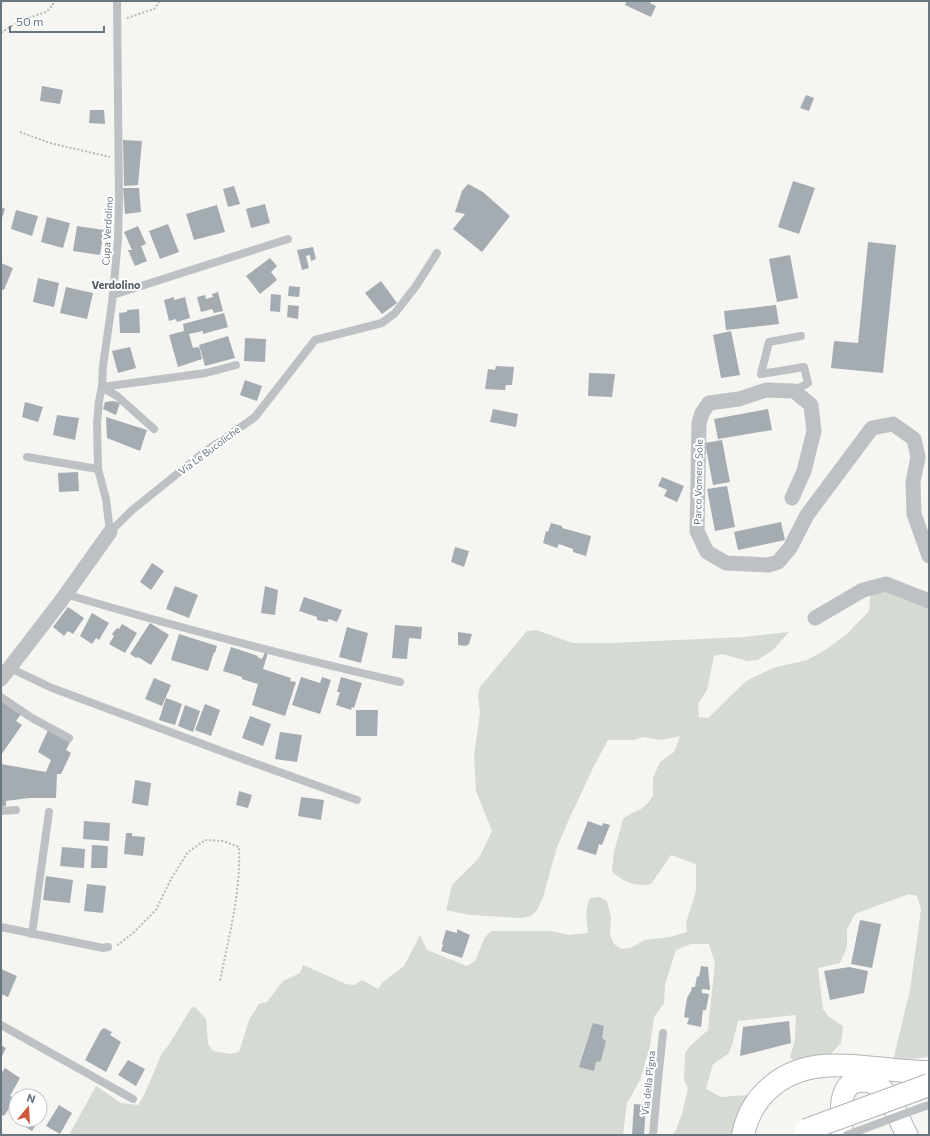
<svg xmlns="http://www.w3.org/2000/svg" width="930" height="1136" viewBox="0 0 930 1136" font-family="Commissioner,sans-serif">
<rect width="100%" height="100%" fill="#f5f5f2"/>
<path fill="#d5dad2" d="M887,588l42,18v451l-36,4 17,-71 11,-81 -4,-13 -8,-2 -54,20 -8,15v18l-7,16 -22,5 5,41 5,7 15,10 -2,17 -12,13h-17l-16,7 -6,-6 5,-17 1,-25 -58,6 -6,24 -4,9 -15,10 -7,25 15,8 26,-2 -11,40h-63l3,-5 6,-16 6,-26 -4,-8 1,-26 4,-7 19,-17 7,-67 -6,-19h-18l-15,6 -11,34 -1,19 -10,14 -4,29 -10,34 -13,23 -4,32h-554l27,-49 25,17 17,2 7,-12 17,-40 6,-7 22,-36 4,-4 12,13 2,25 5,7 17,3 9,-2 10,-32 10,-16 8,-2 16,-21 17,-8 3,-8 43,19 9,1 7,-5 16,9 5,-7 21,-16 16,-31 7,15 40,16 8,-5 10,-24 7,-6h60l17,4 19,-2c-1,-14 -4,-21 2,-35l10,-1 7,4 4,16 -1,18 4,9 7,5 9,-1 15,-8 25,-3 17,-5 -1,-9 10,-32v-27l-25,-9 -20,29c-15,3 -29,-2 -39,-13l2,-19 9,-33 7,-5 11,-5 7,-6 5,-7v-18l7,-16 14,-10 6,-16 -19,4 -18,-3 -9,3h-26l-15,28 -24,51 -12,28 -14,50 -6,13 -6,6 -9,2 -52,-3 -24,-5 6,-25 27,-27 13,-27 -16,-40 -2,-35 6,-43 -2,-17 2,-9 47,-56 9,-1 37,13h41l130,-6 45,-5 -17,19 -15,9 -9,1 -26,-7 -8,2 -7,34 -9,14 1,13 9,1 35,-34 7,-5 23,-11 34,-8 20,-11 21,-16 21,-22 2,-20z"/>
<g fill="#a5acb1">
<polygon points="625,1 651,1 650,3 656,6 651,17 625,5 626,2"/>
<polygon points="42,86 63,90 60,104 40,101"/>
<polygon points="806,95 814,98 809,111 800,108"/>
<polygon points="90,110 104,110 105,124 89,123"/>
<polygon points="123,140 142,141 138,185 124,186"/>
<polygon points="793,181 815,188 799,234 778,227"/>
<polygon points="468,184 483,192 510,216 482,252 453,229 465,214 455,212 462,191"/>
<polygon points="234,186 240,204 228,207 223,189"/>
<polygon points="123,188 139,188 141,212 125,214"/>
<polygon points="265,204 270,223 251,228 246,209"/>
<polygon points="217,205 225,232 194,240 186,214"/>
<polygon points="1,207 5,209 1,221"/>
<polygon points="16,210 38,216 32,236 11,229"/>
<polygon points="47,217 70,223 63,248 41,242"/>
<polygon points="168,224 179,252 160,259 149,231"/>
<polygon points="77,226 104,230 100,255 73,251"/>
<polygon points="138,226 146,244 141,246 147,261 135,266 128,250 132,250 124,232"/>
<polygon points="868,242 896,245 883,373 831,368 834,341 858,343"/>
<polygon points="313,247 316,259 311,261 310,255 306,256 309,268 302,270 297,250"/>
<polygon points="790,255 798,298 777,302 769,259"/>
<polygon points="270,258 277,266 271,272 277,280 260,294 246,276"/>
<polygon points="1,263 13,268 4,290 1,289"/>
<polygon points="38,278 59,283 54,307 33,302"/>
<polygon points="381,281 397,303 382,314 365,293"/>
<polygon points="289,286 300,287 299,297 288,296"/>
<polygon points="66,287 93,293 87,319 60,313"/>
<polygon points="218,292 223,311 214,313 212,309 201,312 197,297 205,295 206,299 213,297 212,294"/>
<polygon points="271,294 281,295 280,312 270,311"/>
<polygon points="174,297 174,300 185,297 190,318 177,322 176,319 169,321 164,300"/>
<polygon points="288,305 299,306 298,319 287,317"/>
<polygon points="776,305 779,324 726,330 724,311"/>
<polygon points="139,309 140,333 120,333 119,313 127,312 127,310"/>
<polygon points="224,313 228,327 203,334 203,331 189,334 193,348 199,347 202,359 178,367 169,335 184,331 183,324"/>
<polygon points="731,331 740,375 721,378 713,335"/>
<polygon points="228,336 235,358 205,366 199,345"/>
<polygon points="245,338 266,339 265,362 244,361"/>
<polygon points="130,347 136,368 118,373 112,351"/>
<polygon points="496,366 514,367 512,385 506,385 505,390 485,389 488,369 495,370"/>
<polygon points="589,373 615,374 612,397 588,396"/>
<polygon points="245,380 262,386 257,401 240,395"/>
<polygon points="113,401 120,403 116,415 103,409 105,402"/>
<polygon points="25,402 43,407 38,422 22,417"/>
<polygon points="493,409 518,414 516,427 490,422"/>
<polygon points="768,409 772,430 718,439 714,419"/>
<polygon points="57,415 79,418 75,440 53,435"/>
<polygon points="106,417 147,430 140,451 107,438"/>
<polygon points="722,440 730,482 713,485 705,443"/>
<polygon points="78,472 79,491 59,492 58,473"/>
<polygon points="662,477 684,486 677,502 664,496 667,490 658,486"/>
<polygon points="727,486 735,527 715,531 707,489"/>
<polygon points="781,522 785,540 738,550 734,532"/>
<polygon points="551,523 562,526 562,528 591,536 586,556 573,552 573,549 559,544 557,548 543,543 546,531 548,532"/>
<polygon points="455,547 469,551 464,567 451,562"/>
<polygon points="152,563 164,571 151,590 140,582"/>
<polygon points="175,586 198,595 189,618 166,609"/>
<polygon points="265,586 278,590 275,615 261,613"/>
<polygon points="304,597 342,610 337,622 329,619 327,622 317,620 317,617 299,611"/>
<polygon points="68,607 84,618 73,634 68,631 64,636 53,627"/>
<polygon points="92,613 109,623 99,640 96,638 92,644 80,636"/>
<polygon points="150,623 169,635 151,665 138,657 136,658 130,654"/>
<polygon points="122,624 137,633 125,653 109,644 114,636 112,634 117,628 119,629"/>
<polygon points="395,625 422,627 421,639 409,638 407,659 392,658"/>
<polygon points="347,627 368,633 361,663 339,657"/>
<polygon points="458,632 472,634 469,644 466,646 458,645"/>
<polygon points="179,634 217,646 215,653 214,652 208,671 171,660"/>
<polygon points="231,647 258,656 257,657 262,659 265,652 268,653 263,669 291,678 290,681 296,682 285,716 252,705 258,684 242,679 242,677 223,671"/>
<polygon points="301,677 320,683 322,677 331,680 320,714 292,705"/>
<polygon points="341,677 362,683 354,708 352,707 351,710 336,705 340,692 337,692"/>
<polygon points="154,678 171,685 162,706 145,699"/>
<polygon points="166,698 182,704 175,725 159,720"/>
<polygon points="1,700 21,714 16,721 22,725 1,755"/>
<polygon points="205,704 220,710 211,736 195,730"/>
<polygon points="185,705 200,711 193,732 178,726"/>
<polygon points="356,710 378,710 377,736 356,736"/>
<polygon points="250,716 271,724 263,746 242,738"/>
<polygon points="48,730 70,742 66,750 71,753 61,774 57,774 56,798 29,798 6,801 6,806 1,807 1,764 46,772 51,760 38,752"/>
<polygon points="280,732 302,735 297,762 275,759"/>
<polygon points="135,780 151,783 148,806 132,803"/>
<polygon points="239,791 252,795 248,808 236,805"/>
<polygon points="301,797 324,800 321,820 298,816"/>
<polygon points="84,821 110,823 109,841 83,839"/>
<polygon points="588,821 602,826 603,823 610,825 602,845 599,844 596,855 577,849"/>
<polygon points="126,833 132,833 132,836 145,837 143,856 124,854"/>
<polygon points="92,845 108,846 107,868 91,868"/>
<polygon points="62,847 85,849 84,868 60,866"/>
<polygon points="46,876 73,880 70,903 43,900"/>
<polygon points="87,884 106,886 103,913 84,911"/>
<polygon points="860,920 881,924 872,968 851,964"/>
<polygon points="457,929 470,935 462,958 441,951 443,945 442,944 446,930 457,933"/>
<polygon points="701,966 708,967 710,990 702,989 702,993 709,994 706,1010 703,1010 701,1027 687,1024 689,1018 684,1017 687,998 691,991 692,987 695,987 697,976 699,977"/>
<polygon points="849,967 868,971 864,993 830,1000 824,971"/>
<polygon points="1,969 17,976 8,997 1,994"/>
<polygon points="789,1021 791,1043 740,1056 743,1027"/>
<polygon points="593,1023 604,1026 602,1038 606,1041 601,1061 596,1062 594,1071 579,1067"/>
<polygon points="104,1028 112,1032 110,1035 121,1042 106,1072 85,1060 101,1030"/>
<polygon points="1,1045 6,1048 1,1058"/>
<polygon points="128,1060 145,1069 136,1086 118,1075"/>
<polygon points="5,1068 20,1078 10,1096 15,1099 4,1116 1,1114 1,1074"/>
<polygon points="40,1102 47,1106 40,1118"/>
<polygon points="634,1104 646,1105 644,1135 632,1135"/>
<polygon points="59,1105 72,1113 60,1134 46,1126"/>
<polygon points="14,1120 39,1120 32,1131"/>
</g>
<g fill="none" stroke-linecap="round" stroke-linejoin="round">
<defs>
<path id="secondary" d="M842,1135c0,-18 -7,-53 20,-54 7,0 15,3 20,8 11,13 17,31 25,46"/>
<path id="highway" d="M743,1135c4,-19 14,-37 29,-49 44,-37 106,-13 157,-14"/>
</defs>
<use href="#secondary" stroke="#b0b5b8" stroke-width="23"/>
<use href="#highway" stroke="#b1b4b7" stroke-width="24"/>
<g stroke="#b7babc" stroke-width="2" stroke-dasharray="2 2" stroke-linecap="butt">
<polyline points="127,18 154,9 160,1"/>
<polyline points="1,33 19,21 46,12 53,5 53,1"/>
<polyline points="20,132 50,143 110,157"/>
<path d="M117,945l2,-1 14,-11 23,-23 15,-31 17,-27 17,-12 18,1 16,6c2,45 -10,89 -19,134"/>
</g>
<g stroke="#bdc1c4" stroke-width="8">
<polyline points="113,295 288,239"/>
<polyline points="102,387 206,373 236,365"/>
<polyline points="102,387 117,396 154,429"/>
<polyline points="794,391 808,383 804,367 761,374 769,342 801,336"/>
<polyline points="27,457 98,469"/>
<polyline points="110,532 106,499 98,469 97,423 99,401 102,387 103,366 112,303 118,240 119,201 117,1"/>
<polyline points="110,532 131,511 203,453 255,417 315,340 382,323 395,313 416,286 437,253"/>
<path d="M65,594c111,33 223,62 335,88"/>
<polyline points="10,668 52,688 232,755 357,800"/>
<polyline points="1,697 32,718 69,738"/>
<polyline points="1,811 16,810"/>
<polyline points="1,927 103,948 108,947"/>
<polyline points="32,934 49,812"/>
<polyline points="1,1025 133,1099"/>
<polyline points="920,1108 929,1105"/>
<polyline points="653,1135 658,1080 663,1033"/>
</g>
<g stroke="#bdc1c4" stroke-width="15">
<polyline points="792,498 804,471 814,431 811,405 794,391 766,390 739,399 709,403 702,413 699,423 697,531 707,552 726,563 768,565 778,562 790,548 807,515 872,428 893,424 914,439 918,457 913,482 914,514 929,556"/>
<polyline points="815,618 863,590 886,584 929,601"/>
<polyline points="1,679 61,601 110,532"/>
</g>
<use href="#secondary" stroke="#fff" stroke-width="21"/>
<use href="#highway" stroke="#fff" stroke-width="22"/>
<defs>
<polyline id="highway-bridge" points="806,1130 929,1085"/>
</defs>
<use href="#highway-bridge" stroke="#b1b4b7" stroke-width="24" stroke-linecap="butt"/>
<polyline stroke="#bdc1c4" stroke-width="8" points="847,1135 920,1108"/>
<use href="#highway-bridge" stroke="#fff" stroke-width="22"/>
</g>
<g text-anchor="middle" stroke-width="4" stroke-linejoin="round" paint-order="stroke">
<g font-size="10" fill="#687680" stroke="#fff">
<text transform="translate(107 231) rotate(-87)" y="4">Cupa Verdolino</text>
<text transform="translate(209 450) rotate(-37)" y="4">Via Le Bucoliche</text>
<text transform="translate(698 482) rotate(-89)" y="4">Parco Vomero Sole</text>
<text transform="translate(648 1083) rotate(-84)" y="4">Via della Pigna</text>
</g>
<g font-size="11" font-weight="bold" fill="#555f66" stroke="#fff">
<text x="116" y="289">Verdolino</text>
</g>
</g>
<rect width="930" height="1136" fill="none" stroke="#687680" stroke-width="4"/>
<g transform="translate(28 1108) rotate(18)"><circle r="19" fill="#ffffff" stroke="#c3c8cc"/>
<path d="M0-3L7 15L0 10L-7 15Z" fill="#cd593a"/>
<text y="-6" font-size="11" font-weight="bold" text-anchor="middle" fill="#687680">N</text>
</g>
<path d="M10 26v6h94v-6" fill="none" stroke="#687680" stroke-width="2"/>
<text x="16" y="26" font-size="12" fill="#687680" stroke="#ffffff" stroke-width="3" paint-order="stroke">50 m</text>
</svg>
